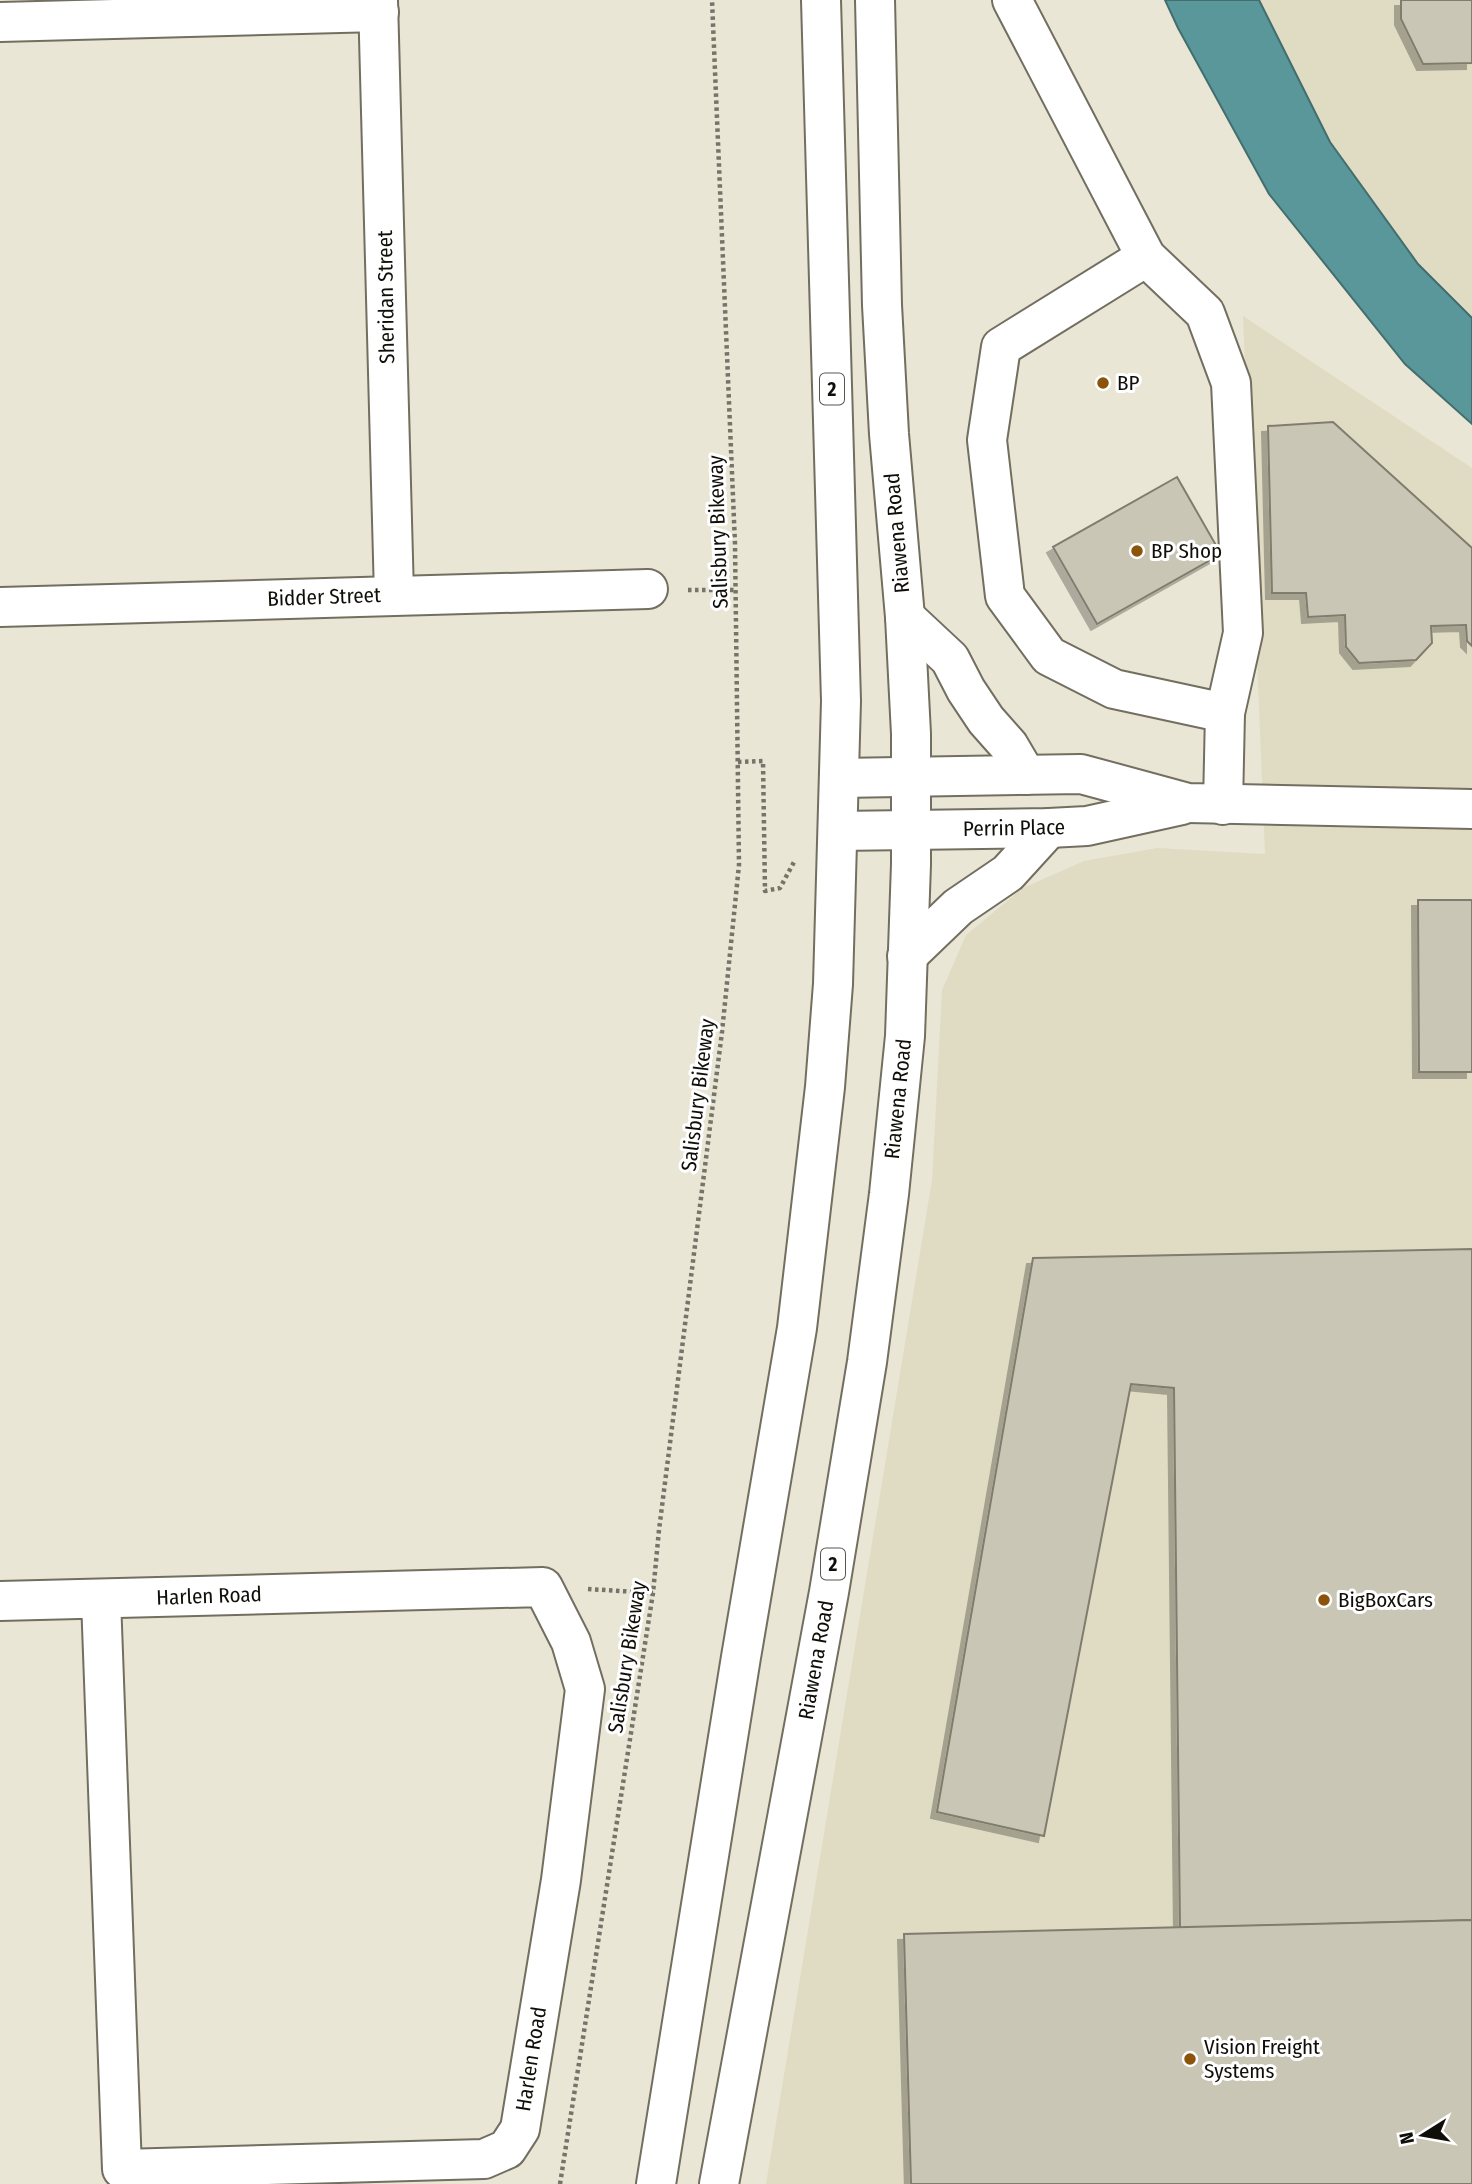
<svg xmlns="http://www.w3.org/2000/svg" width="1472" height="2184" viewBox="0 0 1472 2184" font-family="'Fira Sans Condensed',sans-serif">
<defs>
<filter id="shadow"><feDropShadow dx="-6" dy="6" stdDeviation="0" flood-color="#0004"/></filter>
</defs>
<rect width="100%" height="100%" fill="#eae6d6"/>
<g fill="#e0dbc3">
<polygon points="1259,0 1472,0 1472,318 1418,264 1330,142"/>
<polygon points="1243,316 1472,468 1472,2184 766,2184 932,1180 942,990 966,935 1023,888 1084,861 1157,848 1265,854"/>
</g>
<polygon fill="#59979a" stroke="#436e6e" stroke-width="2" points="1165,0 1259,0 1330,142 1418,264 1472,318 1472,424 1405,364 1269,194 1178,28"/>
<g fill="#cac6b6" stroke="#807c6e" stroke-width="2" filter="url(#shadow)">
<polygon points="1401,0 1472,0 1472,63 1423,64 1401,19"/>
<polygon points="1333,422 1472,548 1472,646 1467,641 1466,625 1431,626 1432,643 1416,660 1359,663 1346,647 1345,615 1308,617 1306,593 1272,593 1268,426"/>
<polygon points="1177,477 1221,554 1097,624 1053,547"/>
<polygon points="1418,900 1472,900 1472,1072 1419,1072"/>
<polygon points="1472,1249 1472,1920 1180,1928 1174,1388 1131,1384 1044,1836 937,1812 1033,1258"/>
<polygon points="1472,1920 1472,2184 911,2184 904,1934"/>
</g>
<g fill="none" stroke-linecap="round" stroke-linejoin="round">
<defs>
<g id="minor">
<polyline points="378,0 394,595"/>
<polyline points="1012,0 1146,257 1205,313 1231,383 1243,633 1225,713 1223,805"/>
<polyline points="0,22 379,12"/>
<polyline points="1146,257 1001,347 987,440 1005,596 1049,656 1114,689 1225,713"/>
<polyline points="0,607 648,589"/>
<polyline points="840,778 1081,774 1188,803 1472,809"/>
<polyline points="838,831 1049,828 1087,826 1182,805"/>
<polyline points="0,1601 543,1587 571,1642 585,1689 561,1880 520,2129 507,2149 484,2159 122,2169 101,1599"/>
</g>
<g id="highway">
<polyline points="905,617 950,659 966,690 986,720 1009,746 1026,775"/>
<polyline points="907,956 958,907 1008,873 1049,828"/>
<polyline points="656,2184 741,1657 797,1328 825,1087 833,984 841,701 821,0"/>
<polyline points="719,2184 829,1592 867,1362 889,1194 905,1036 911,864 911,734 905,617 889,434 882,305 875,0"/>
</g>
</defs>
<use href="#minor" stroke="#726e60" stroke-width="42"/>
<use href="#highway" stroke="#726e60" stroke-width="42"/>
<g stroke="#767369" stroke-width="4.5" stroke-dasharray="3.5 3.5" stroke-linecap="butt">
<polyline points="688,590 736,590"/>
<polyline points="738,762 763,761 765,891 780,888 794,862 796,862"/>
<polyline points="588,1589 653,1593"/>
<polyline points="560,2184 653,1593 659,1530 722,1032 739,865 735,544 712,0"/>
</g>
<use href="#minor" stroke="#fff" stroke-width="38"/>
<use href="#highway" stroke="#fff" stroke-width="38"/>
</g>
<g fill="#8c540a" stroke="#fff" stroke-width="2.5">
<circle cx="1103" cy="383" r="7"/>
<circle cx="1137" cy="551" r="7"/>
<circle cx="1324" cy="1600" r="7"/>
<circle cx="1190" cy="2059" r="7"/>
</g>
<g text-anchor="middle" stroke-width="6" stroke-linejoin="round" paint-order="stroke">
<g fill="#fff" stroke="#575652" stroke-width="2">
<rect x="820" y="373.5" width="24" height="31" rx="5"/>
<rect x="821" y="1548.5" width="24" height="31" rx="5"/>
</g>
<g font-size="19" font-weight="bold" fill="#0f0e08">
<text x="832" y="396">2</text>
<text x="833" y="1571">2</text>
</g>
<g font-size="21" fill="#0f0e08" stroke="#fff">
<text transform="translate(386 297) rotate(-91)" y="7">Sheridan Street</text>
<text transform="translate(718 532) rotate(-92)" y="7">Salisbury Bikeway</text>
<text transform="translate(897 533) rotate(-95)" y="7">Riawena Road</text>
<text transform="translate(324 597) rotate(-2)" y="7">Bidder Street</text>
<text transform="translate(1014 828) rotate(-1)" y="7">Perrin Place</text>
<text transform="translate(698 1095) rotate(-83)" y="7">Salisbury Bikeway</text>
<text transform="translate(898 1099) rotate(-84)" y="7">Riawena Road</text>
<text transform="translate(209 1596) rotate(-2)" y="7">Harlen Road</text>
<text transform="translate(627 1657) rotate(-81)" y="7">Salisbury Bikeway</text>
<text transform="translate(816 1660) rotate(-80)" y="7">Riawena Road</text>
<text transform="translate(531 2059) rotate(-81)" y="7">Harlen Road</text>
</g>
<g font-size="21" fill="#0f0e08" stroke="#fff" text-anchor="start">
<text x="1117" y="390">BP</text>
<text x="1151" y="558">BP Shop</text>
<text x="1338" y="1607">BigBoxCars</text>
<text x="1204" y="2054">Vision Freight<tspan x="1204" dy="24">Systems</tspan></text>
</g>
</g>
<g transform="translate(1423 2135) rotate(259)" stroke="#ffffff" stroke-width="5" paint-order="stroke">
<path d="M0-5L12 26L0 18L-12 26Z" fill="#0f0e08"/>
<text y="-10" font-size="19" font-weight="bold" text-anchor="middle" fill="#0f0e08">N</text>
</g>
</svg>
